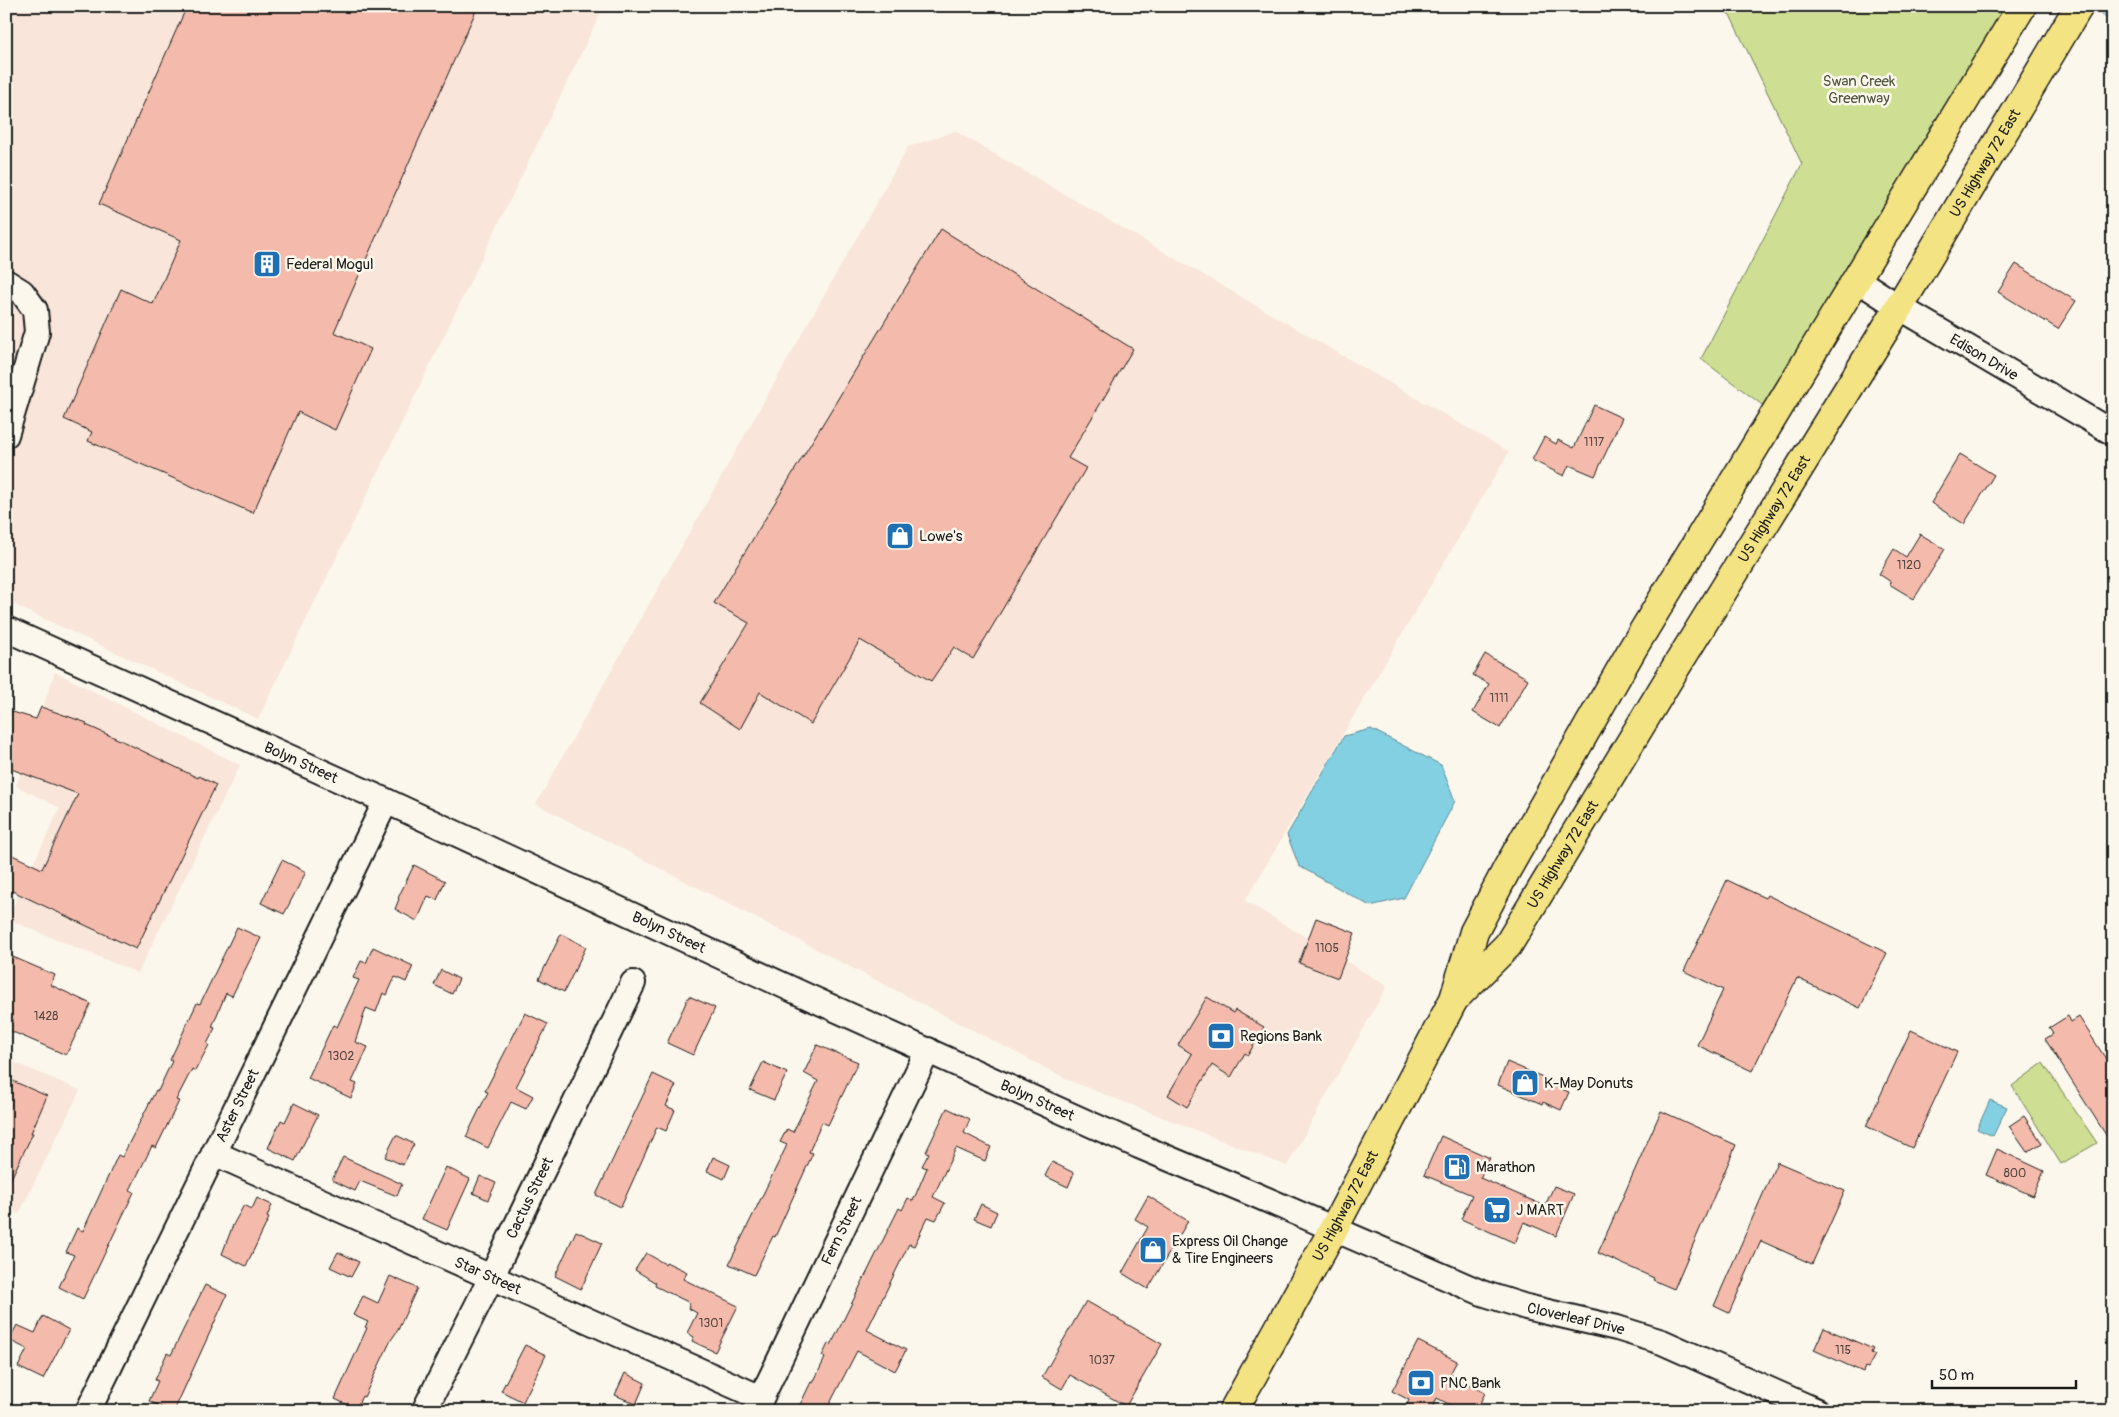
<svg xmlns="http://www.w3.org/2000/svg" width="2119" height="1417" viewBox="0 0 2119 1417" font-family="Pangolin,sans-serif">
<rect width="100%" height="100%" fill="#fbf7ec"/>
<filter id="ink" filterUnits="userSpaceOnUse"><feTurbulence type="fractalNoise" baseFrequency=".02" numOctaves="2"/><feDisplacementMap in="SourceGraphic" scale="10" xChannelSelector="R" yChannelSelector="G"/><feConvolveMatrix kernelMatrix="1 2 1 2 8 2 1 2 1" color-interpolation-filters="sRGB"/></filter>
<g filter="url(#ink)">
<g fill="#f9e5d9">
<polygon points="6,6 604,6 258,719 6,601"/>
<polygon points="955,131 1509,452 1245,901 1387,986 1287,1166 1073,1082 536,804 908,147"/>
<polygon points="55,672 240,765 138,973 7,919 60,808 16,786"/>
<polygon points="6,1059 80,1090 19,1214 6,1208"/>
</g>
<g fill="#cedf93" stroke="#757e58">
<polygon points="1718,6 2010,6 1765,407 1701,359 1802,164 1730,15"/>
<polygon points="2043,1063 2097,1143 2061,1164 2012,1086"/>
</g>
<g fill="#84d0e3" stroke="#5a8893">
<polygon points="2092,6 2113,6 2113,24"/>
<polygon points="1371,729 1441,765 1455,801 1404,898 1370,906 1299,866 1287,835 1344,736"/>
<polygon points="1990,1100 2007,1107 1993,1136 1977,1129"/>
</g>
<g fill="#f4bbac" stroke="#1c1c1c">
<polygon points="187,6 478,6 334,332 371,349 335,430 298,412 253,513 88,441 92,432 64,419 121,289 153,304 181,240 99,204"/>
<polygon points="941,229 1133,349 1068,458 1086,468 973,659 954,647 931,681 860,640 811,724 760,692 740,729 700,703 749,623 714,603"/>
<polygon points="2016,264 2076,301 2058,329 1998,292"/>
<polygon points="1594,405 1622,418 1595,476 1569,465 1564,476 1532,460 1544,437 1556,444 1558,440 1574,448"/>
<polygon points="1960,454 1994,475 1964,524 1931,503"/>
<polygon points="1920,534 1945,549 1914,599 1889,584 1891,582 1879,574 1894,549 1906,557"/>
<polygon points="1485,654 1528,679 1500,728 1473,712 1489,684 1473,675"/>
<polygon points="41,707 87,723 86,725 120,740 198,778 199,776 216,785 136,949 6,888 6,852 42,869 78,794 6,767 6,710 36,719"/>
<polygon points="282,860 306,872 284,914 261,903"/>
<polygon points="414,865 445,881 437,900 428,896 417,921 395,909 399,899 398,898"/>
<polygon points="1727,880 1765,898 1767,895 1887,953 1860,1008 1797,978 1752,1071 1697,1045 1723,990 1684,971"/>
<polygon points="1316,918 1355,933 1338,978 1299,963"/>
<polygon points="237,927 261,938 232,996 226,993 212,1027 215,1028 207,1044 209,1045 195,1071 192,1069 176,1100 179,1101 156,1148 152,1146 130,1190 134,1192 83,1299 59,1287 74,1255 66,1252 77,1228 83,1231 118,1155 122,1157 156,1090 158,1091 172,1061 170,1060 197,1003 200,1004"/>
<polygon points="561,934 586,947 564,992 539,979"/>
<polygon points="373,947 413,966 406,982 395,977 387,995 383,993 376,1012 366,1008 355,1042 368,1047 352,1082 357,1084 351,1098 308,1078 333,1025 337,1027 359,980 353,978 361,961 366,963"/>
<polygon points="6,954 55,975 51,985 91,1004 66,1055 6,1029"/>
<polygon points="441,970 459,979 452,994 434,985"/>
<polygon points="689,996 715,1008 693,1055 667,1043"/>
<polygon points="1207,997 1233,1013 1235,1010 1264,1027 1248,1055 1245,1053 1231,1077 1212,1065 1187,1107 1168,1095 1192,1054 1178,1045"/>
<polygon points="525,1013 548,1024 516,1087 533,1096 526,1109 511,1102 488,1148 466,1137 488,1092 485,1091"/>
<polygon points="2068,1016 2071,1022 2079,1017 2113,1070 2113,1146 2045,1039 2053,1034 2049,1028"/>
<polygon points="1911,1030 1957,1052 1912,1148 1866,1126"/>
<polygon points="817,1045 858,1062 828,1125 822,1122 809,1152 813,1153 775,1237 773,1236 754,1275 729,1264 787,1145 780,1142 787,1129 793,1132 818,1081 804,1073"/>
<polygon points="763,1062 787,1073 774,1100 750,1090"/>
<polygon points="1507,1062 1552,1081 1550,1084 1569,1092 1561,1110 1543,1102 1542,1104 1498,1085"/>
<polygon points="653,1074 676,1085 666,1106 675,1110 666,1131 657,1127 621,1207 596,1195"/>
<polygon points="6,1078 47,1096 31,1133 33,1133 6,1189"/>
<polygon points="294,1103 318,1115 295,1161 268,1148 281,1120 285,1122"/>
<polygon points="947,1108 970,1119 964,1133 991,1147 985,1161 956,1148 933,1197 945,1203 936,1220 928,1217 914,1246 909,1244 867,1330 906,1350 895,1371 857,1351 826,1411 797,1411 811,1382 813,1383 825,1358 822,1356 828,1344 831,1345 899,1208 902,1210 908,1198 913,1201 927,1168 922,1166 929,1153 926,1152"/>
<polygon points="1661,1111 1736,1145 1674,1289 1653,1280 1654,1278 1598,1253"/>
<polygon points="2024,1116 2042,1143 2027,1152 2009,1126"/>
<polygon points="396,1135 414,1144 403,1165 385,1157"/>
<polygon points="1441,1136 1490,1158 1480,1178 1545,1206 1554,1186 1574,1194 1556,1236 1524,1222 1515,1243 1461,1219 1472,1195 1424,1175"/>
<polygon points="1997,1149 2044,1171 2033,1196 1986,1175"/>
<polygon points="343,1157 402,1184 397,1196 360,1181 355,1191 332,1180"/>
<polygon points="713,1157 730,1165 724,1179 707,1171"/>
<polygon points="1052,1162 1074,1173 1068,1187 1045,1176"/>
<polygon points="1777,1162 1845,1191 1812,1264 1761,1241 1729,1313 1714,1306"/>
<polygon points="446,1167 470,1179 447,1230 422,1219"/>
<polygon points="480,1176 496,1183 488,1200 473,1193"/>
<polygon points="1148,1196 1188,1221 1148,1289 1122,1273 1148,1227 1135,1219"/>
<polygon points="257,1198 272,1205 267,1217 269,1218 246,1266 222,1254 233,1225 244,1205 252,1209"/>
<polygon points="981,1204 997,1212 991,1226 974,1219"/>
<polygon points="576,1231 602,1243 581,1289 555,1276"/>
<polygon points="338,1252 359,1262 351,1277 330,1267"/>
<polygon points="646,1253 665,1264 666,1262 687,1272 683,1279 738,1306 715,1352 692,1341 694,1337 687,1333 697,1313 688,1308 690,1303 655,1286 656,1283 635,1270"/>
<polygon points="390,1276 417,1288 398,1330 391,1340 364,1397 362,1396 356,1409 335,1399 367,1328 365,1327 368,1322 353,1315 363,1296 378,1303"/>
<polygon points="205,1285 227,1295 174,1411 170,1411 149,1401 158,1381 155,1380 167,1353 171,1355"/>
<polygon points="1086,1301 1162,1344 1126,1406 1070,1375 1062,1389 1042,1377"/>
<polygon points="43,1316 69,1330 43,1379 18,1367 27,1349 9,1340 17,1325 35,1333"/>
<polygon points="1824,1328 1873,1349 1871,1353 1875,1355 1868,1368 1865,1367 1863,1372 1814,1350"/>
<polygon points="1418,1341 1457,1361 1450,1374 1485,1393 1476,1411 1462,1411 1437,1398 1431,1411 1404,1411 1409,1400 1392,1391"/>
<polygon points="525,1345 546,1355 523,1402 501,1391"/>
<polygon points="625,1373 645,1383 636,1404 615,1395"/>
</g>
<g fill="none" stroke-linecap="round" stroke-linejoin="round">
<defs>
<g id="minor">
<path id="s1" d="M1856,279l43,28 214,126"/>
<polyline points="6,282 22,292 35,310 37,332 6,435"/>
<path id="s2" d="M6,629l380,172 416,193 337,152 119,50 224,97 44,14 91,21 45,14 155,69"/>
<path id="s3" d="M214,1153l547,245"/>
<path id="s4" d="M88,1411l298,-610"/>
<path id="s5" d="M424,1411l67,-133 142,-295"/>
<path id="s6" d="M755,1411l173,-361"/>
</g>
<g id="highway">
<path id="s7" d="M1455,998l53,-53 168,-278 223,-360 180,-301"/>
<path id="s8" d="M1233,1411l100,-181 121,-231 20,-67 33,-63 126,-221 389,-642"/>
</g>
</defs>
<use href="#minor" stroke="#1c1c1c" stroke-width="28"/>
<use href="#highway" stroke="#1c1c1c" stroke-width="31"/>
<use href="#minor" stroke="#fbf7ec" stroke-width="24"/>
<use href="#highway" stroke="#f4e382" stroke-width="28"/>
</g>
</g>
<defs>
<symbol id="building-square" viewBox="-11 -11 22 22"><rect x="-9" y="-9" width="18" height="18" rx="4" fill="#1f6fb2" stroke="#fbf7ec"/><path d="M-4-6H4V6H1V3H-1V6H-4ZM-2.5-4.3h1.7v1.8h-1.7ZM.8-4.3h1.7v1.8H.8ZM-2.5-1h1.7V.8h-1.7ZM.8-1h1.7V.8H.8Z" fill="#fff"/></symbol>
<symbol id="shop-square" viewBox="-11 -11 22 22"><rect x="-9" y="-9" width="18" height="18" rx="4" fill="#1f6fb2" stroke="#fbf7ec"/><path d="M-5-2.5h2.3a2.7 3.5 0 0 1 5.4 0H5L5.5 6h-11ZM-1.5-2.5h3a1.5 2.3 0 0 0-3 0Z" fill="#fff"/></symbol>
<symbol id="bank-square" viewBox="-11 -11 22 22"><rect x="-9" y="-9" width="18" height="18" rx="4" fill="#1f6fb2" stroke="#fbf7ec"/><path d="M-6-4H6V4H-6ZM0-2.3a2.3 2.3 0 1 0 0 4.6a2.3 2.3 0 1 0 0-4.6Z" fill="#fff"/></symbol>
<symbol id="fuel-square" viewBox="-11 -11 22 22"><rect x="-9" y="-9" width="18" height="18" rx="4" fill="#1f6fb2" stroke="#fbf7ec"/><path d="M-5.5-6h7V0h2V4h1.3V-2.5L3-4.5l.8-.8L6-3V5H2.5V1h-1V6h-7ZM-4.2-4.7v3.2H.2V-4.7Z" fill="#fff"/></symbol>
<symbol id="supermarket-square" viewBox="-11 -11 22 22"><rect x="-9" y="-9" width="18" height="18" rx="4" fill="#1f6fb2" stroke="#fbf7ec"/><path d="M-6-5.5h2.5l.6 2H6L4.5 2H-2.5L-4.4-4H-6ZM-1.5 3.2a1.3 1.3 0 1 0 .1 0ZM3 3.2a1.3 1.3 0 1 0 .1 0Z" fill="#fff"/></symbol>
</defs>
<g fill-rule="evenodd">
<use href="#building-square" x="251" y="248" width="32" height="32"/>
<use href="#shop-square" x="884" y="520" width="32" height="32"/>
<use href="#bank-square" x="1205" y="1020" width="32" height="32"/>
<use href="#shop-square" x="1509" y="1067" width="32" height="32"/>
<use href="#fuel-square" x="1441" y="1151" width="32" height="32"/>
<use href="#supermarket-square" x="1481" y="1194" width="32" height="32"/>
<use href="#shop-square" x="1137" y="1234" width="32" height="32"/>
<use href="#bank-square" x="1405" y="1367" width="32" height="32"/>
</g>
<g text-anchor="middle" stroke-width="5" stroke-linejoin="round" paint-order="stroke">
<g font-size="12" fill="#524440">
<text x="1594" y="446">1117</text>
<text x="1909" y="569">1120</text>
<text x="1499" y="702">1111</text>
<text x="1327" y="952">1105</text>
<text x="46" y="1020">1428</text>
<text x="341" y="1060">1302</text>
<text x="2015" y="1177">800</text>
<text x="711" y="1327">1301</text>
<text x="1843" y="1354">115</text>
<text x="1102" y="1364">1037</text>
</g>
<g font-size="15" fill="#515640" stroke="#fbf7ec">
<text x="1859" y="86">Swan Creek<tspan x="1859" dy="17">Greenway</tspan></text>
</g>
<g font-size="15" fill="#1c1c1c" stroke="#fbf7ec">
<text dy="5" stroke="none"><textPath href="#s7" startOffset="991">US Highway 72 East</textPath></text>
<text dy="5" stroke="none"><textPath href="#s1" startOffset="150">Edison Drive</textPath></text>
<text dy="5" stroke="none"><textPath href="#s7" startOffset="586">US Highway 72 East</textPath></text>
<text dy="5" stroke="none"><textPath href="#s2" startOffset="324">Bolyn Street</textPath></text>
<text dy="5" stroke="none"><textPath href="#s7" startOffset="181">US Highway 72 East</textPath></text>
<text dy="5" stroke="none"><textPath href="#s2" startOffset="729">Bolyn Street</textPath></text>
<text dy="5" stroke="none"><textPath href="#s2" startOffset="1134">Bolyn Street</textPath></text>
<text dy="5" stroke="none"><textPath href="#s4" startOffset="340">Aster Street</textPath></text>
<text dy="5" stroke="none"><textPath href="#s5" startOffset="238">Cactus Street</textPath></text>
<text dy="5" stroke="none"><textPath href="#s8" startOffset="234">US Highway 72 East</textPath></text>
<text dy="5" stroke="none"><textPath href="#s6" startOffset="200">Fern Street</textPath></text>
<text dy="5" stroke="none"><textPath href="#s3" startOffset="300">Star Street</textPath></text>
<text dy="5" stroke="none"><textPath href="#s2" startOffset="1716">Cloverleaf Drive</textPath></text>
</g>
<g font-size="15" fill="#1c1c1c" stroke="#fbf7ec" text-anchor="start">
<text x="286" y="269">Federal Mogul</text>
<text x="919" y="541">Lowe's</text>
<text x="1240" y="1041">Regions Bank</text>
<text x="1544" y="1088">K-May Donuts</text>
<text x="1476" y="1172">Marathon</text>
<text x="1516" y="1215">J MART</text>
<text x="1172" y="1246">Express Oil Change<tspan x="1172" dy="17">&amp; Tire Engineers</tspan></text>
<text x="1440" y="1388">PNC Bank</text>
</g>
</g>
<rect width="2119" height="1417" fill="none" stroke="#fbf7ec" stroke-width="25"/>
<rect x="12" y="12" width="2094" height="1392" fill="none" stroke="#1c1c1c" stroke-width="2" filter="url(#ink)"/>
<path d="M1932 1380v8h144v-8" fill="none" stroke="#1c1c1c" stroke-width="2.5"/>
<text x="1939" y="1380" font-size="15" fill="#1c1c1c" stroke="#fbf7ec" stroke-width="4" paint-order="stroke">50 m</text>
</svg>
